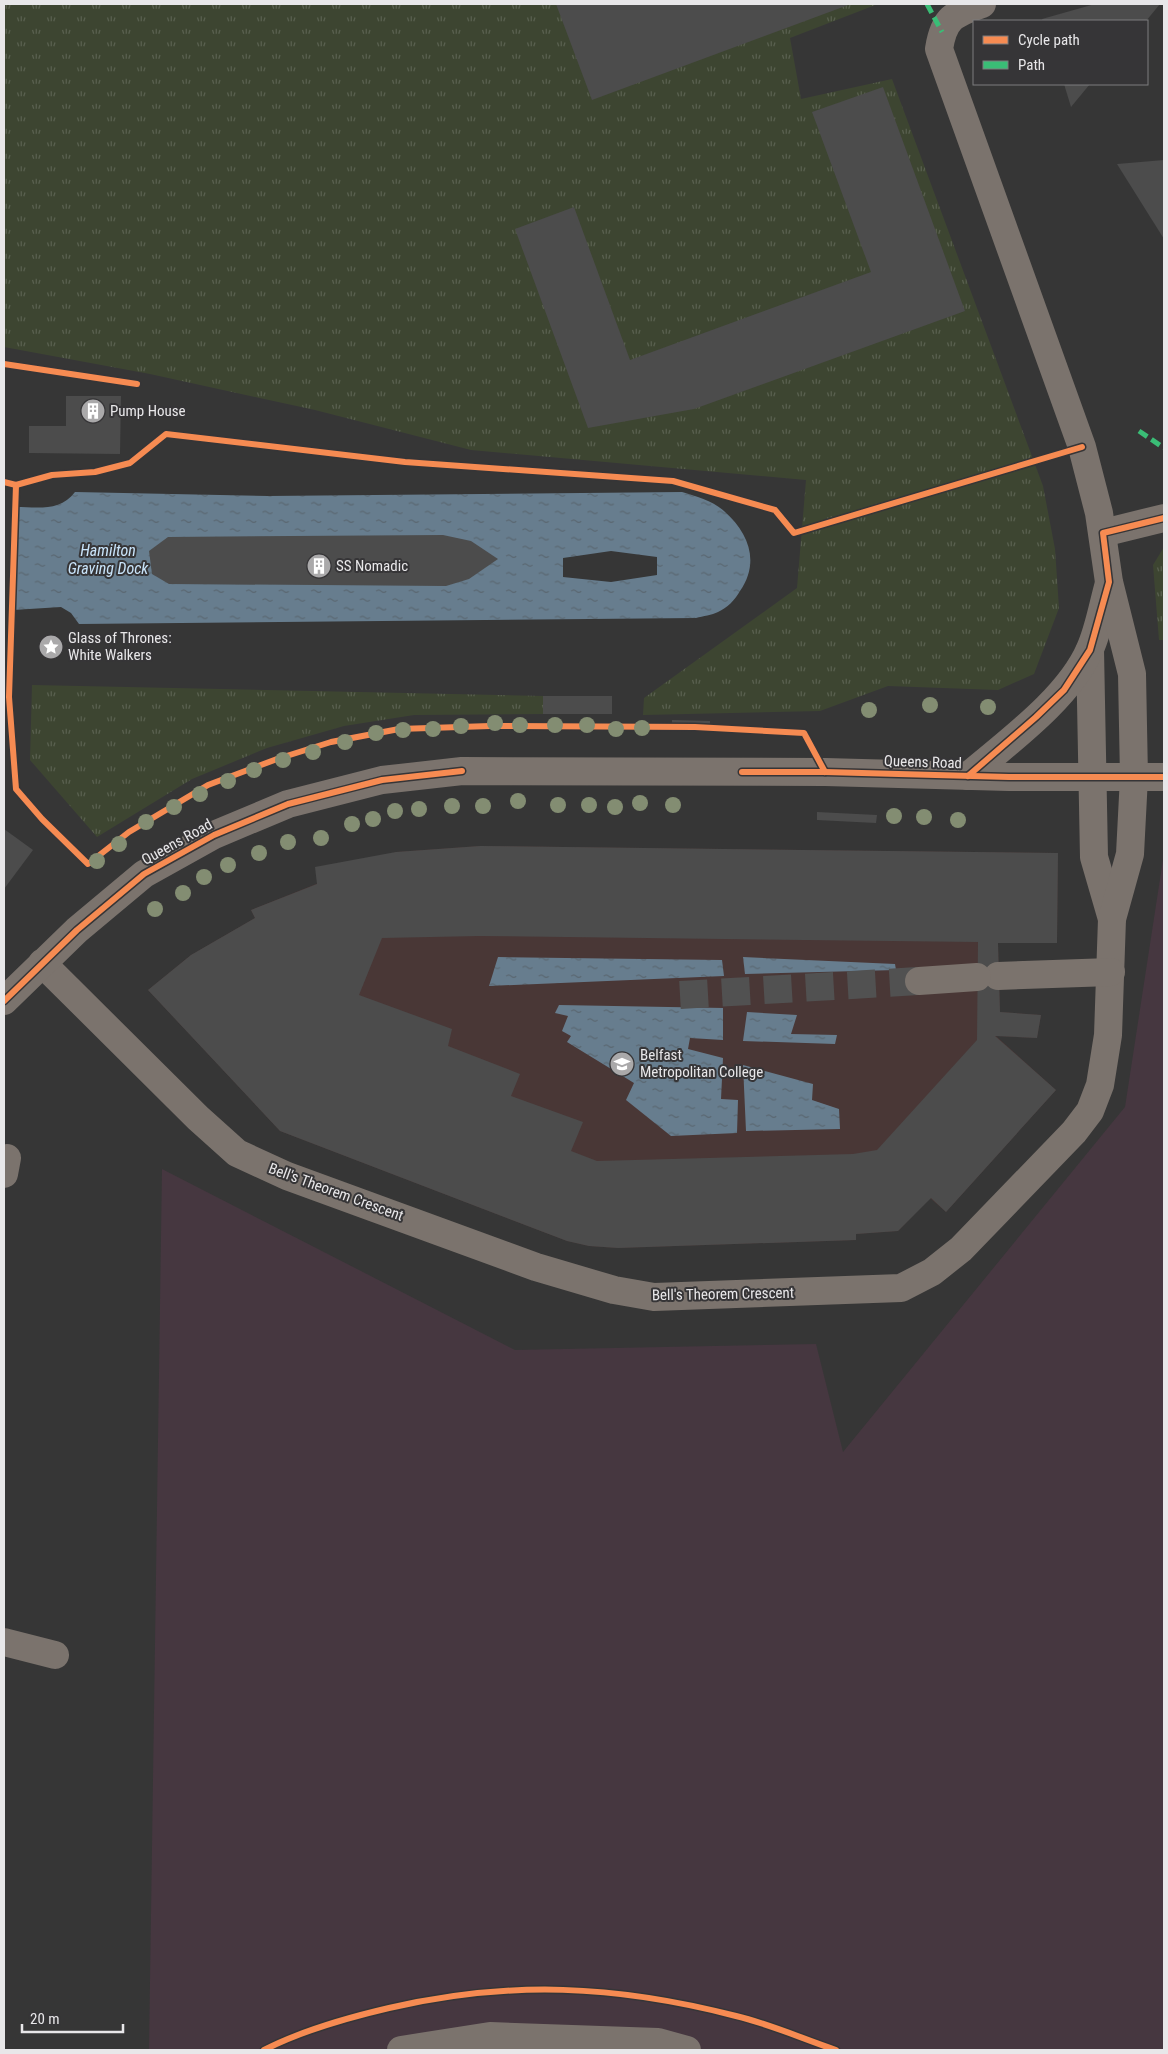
<svg xmlns="http://www.w3.org/2000/svg" width="1168" height="2054" viewBox="0 0 1168 2054" font-family="'Roboto Condensed',sans-serif">
<defs>
<pattern id="grass-tufts" width="24" height="20" patternUnits="userSpaceOnUse" patternTransform="scale(1.25)"><rect width="24" height="20" fill="#3d4531"/><path d="M3 7l-1-3M5 7V3M7 7l1-3M15 17l-1-3M17 17v-4M19 17l1-3" fill="none" stroke="#59604f"/></pattern>
<pattern id="water-ripples" width="26" height="14" patternUnits="userSpaceOnUse" patternTransform="scale(1.25)"><rect width="26" height="14" fill="#677d8e"/><path d="M2 4q2-2 4 0t4 0M15 11q2-2 4 0t4 0" fill="none" stroke="#5a6771"/></pattern>
</defs>
<rect width="100%" height="100%" fill="#363636"/>
<polygon fill="#463740" points="1164,853 1164,2050 149,2050 162,1169 515,1350 816,1344 843,1452 1125,1107"/>
<polygon fill="#493736" points="480,846 1058,853 1057,943 998,943 1000,1012 1041,1015 1037,1038 996,1036 1056,1090 946,1212 930,1198 898,1231 856,1234 856,1240 618,1248 589,1246 567,1241 280,1131 148,990 191,955 255,918 251,910 396,852"/>
<g fill="url(#grass-tufts)">
<polygon points="4,4 878,4 790,38 801,99 892,79 1043,486 1055,549 1059,608 1034,674 998,690 888,686 820,711 643,715 644,698 797,588 806,480 471,450 315,410 150,374 4,347"/>
<polygon points="1164,547 1164,640 1159,640 1153,565"/>
<polygon points="32,685 543,696 543,714 414,715 344,726 267,748 192,779 97,837 30,760"/>
</g>
<g fill="url(#water-ripples)">
<path d="M75,492l193,4 414,-4c14,4 31,9 42,19 25,22 36,51 16,80 -5,9 -13,17 -22,21 -6,3 -15,4 -22,6l-617,6 -8,-11 -10,-6 -48,3 2,-103c23,0 45,5 60,-15z"/>
<polygon points="498,957 722,960 724,976 489,986"/>
<polygon points="743,957 895,964 896,970 745,974"/>
<polygon points="559,1005 723,1008 723,1040 690,1038 688,1049 723,1058 721,1099 738,1100 737,1133 671,1136 626,1100 634,1083 567,1042 571,1036 562,1031 568,1016 555,1013"/>
<polygon points="747,1012 797,1015 791,1034 837,1035 835,1044 743,1041"/>
<polygon points="743,1065 813,1084 812,1100 839,1109 840,1129 746,1131"/>
</g>
<polygon fill="#363636" points="611,551 657,557 657,575 611,582 563,577 563,558"/>
<g fill="#4c4c4c" fill-rule="evenodd">
<polygon points="556,4 851,4 592,100"/>
<polygon points="1095,4 1160,4 1146,21 1043,21 1042,19"/>
<polygon points="1064,84 1090,84 1071,107"/>
<polygon points="883,87 965,311 694,409 588,428 515,229 574,207 630,360 871,272 812,112"/>
<polygon points="1164,160 1164,239 1117,164"/>
<polygon points="66,396 121,396 120,454 29,453 29,426 66,426"/>
<polygon points="443,535 471,541 498,559 469,579 446,586 169,584 152,574 149,551 168,537"/>
<rect x="543" y="696" width="69" height="18"/>
<polygon points="672,720 710,721 710,727 672,726"/>
<polygon points="817,812 877,815 876,823 817,820"/>
<polygon points="4,829 33,850 4,889"/>
<path d="M480,846l578,7 -1,90h-59l2,69 41,3 -4,23 -42,-2 61,54 -110,122 -15,-14 -33,33 -42,3v6l-238,8 -29,-2 -22,-5 -287,-110 -132,-141 43,-35 64,-37 -4,-8 66,-26 -2,-17 81,-15zM479,936l499,6 -1,98 -100,110 -24,4 -256,7 -26,-10 12,-29 -72,-26 9,-22 -72,-28 4,-17 -93,-34 23,-57z"/>
</g>
<g fill="none" stroke-linecap="round" stroke-linejoin="round">
<polyline stroke="#515151" stroke-width="28" stroke-dasharray="28 14" stroke-linecap="butt" points="680,995 919,981"/>
<g stroke="#7b736d" stroke-width="28">
<polyline points="1103,533 1164,518"/>
<polyline points="1090,650 1094,857 1112,919"/>
<path d="M968,776c40,-34 101,-78 122,-127 9,-20 13,-45 19,-66"/>
<path d="M42,963l156,155 39,35 50,23 249,91 78,23 40,7 247,-9 31,-16 29,-23 113,-117 16,-21 10,-26 8,-50 4,-116 18,-65 4,-77 -2,-103 -23,-92 -10,-69 -17,-66 -143,-398c5,-32 15,-35 43,-45"/>
<polyline points="998,976 1111,972"/>
<polyline points="919,981 977,977"/>
<polyline points="4,1001 77,930 144,874 214,835 288,804 382,780 462,771 825,772 1009,777 1164,777"/>
<polyline points="4,1174 7,1158"/>
<polyline points="4,1642 55,1655"/>
<polyline points="401,2050 490,2036 658,2042 687,2050"/>
</g>
<g stroke="#3abd76" stroke-width="5" stroke-dasharray="10 5" stroke-linecap="butt">
<polyline points="927,4 942,32"/>
<polyline points="1139,431 1164,448"/>
</g>
<defs>
<g id="cycleway">
<polyline points="4,364 137,384"/>
<polyline points="4,482 16,485 52,475 95,472 130,463 166,434 405,462 673,481 775,510 794,533 1082,447"/>
<polyline points="16,485 9,697 16,789 42,819 88,864 129,832 208,785 277,759 331,742 399,729 490,726 695,727 804,733 825,772"/>
<polyline points="742,772 825,772 1009,777 1164,777"/>
<polyline points="968,776 1036,717 1064,690 1090,650 1109,582 1103,533 1164,518"/>
<polyline points="4,1001 77,930 144,874 214,835 288,804 382,780 462,771"/>
<path d="M264,2050c39,-20 82,-32 125,-42 121,-28 227,-23 347,8 34,8 67,23 100,34"/>
</g>
</defs>
<use href="#cycleway" stroke="#363537" stroke-width="9"/>
<use href="#cycleway" stroke="#f68b52" stroke-width="6"/>
</g>
<g fill="#838d72">
<circle cx="930" cy="705" r="8"/>
<circle cx="988" cy="707" r="8"/>
<circle cx="869" cy="710" r="8"/>
<circle cx="495" cy="723" r="8"/>
<circle cx="520" cy="725" r="8"/>
<circle cx="555" cy="725" r="8"/>
<circle cx="587" cy="725" r="8"/>
<circle cx="461" cy="726" r="8"/>
<circle cx="642" cy="728" r="8"/>
<circle cx="433" cy="729" r="8"/>
<circle cx="616" cy="729" r="8"/>
<circle cx="403" cy="730" r="8"/>
<circle cx="376" cy="733" r="8"/>
<circle cx="345" cy="742" r="8"/>
<circle cx="313" cy="752" r="8"/>
<circle cx="283" cy="760" r="8"/>
<circle cx="254" cy="770" r="8"/>
<circle cx="228" cy="781" r="8"/>
<circle cx="200" cy="794" r="8"/>
<circle cx="518" cy="801" r="8"/>
<circle cx="640" cy="803" r="8"/>
<circle cx="558" cy="805" r="8"/>
<circle cx="589" cy="805" r="8"/>
<circle cx="673" cy="805" r="8"/>
<circle cx="452" cy="806" r="8"/>
<circle cx="483" cy="806" r="8"/>
<circle cx="174" cy="807" r="8"/>
<circle cx="615" cy="807" r="8"/>
<circle cx="419" cy="809" r="8"/>
<circle cx="395" cy="811" r="8"/>
<circle cx="894" cy="816" r="8"/>
<circle cx="924" cy="817" r="8"/>
<circle cx="373" cy="819" r="8"/>
<circle cx="958" cy="820" r="8"/>
<circle cx="146" cy="822" r="8"/>
<circle cx="352" cy="824" r="8"/>
<circle cx="321" cy="838" r="8"/>
<circle cx="288" cy="842" r="8"/>
<circle cx="119" cy="844" r="8"/>
<circle cx="259" cy="853" r="8"/>
<circle cx="97" cy="861" r="8"/>
<circle cx="228" cy="865" r="8"/>
<circle cx="204" cy="877" r="8"/>
<circle cx="183" cy="893" r="8"/>
<circle cx="155" cy="909" r="8"/>
</g>
<defs>
<symbol id="building-disc" viewBox="-11 -11 22 22"><circle r="9.5" fill="#aaa9aa" stroke="#363537"/><path d="M-4-6H4V6H1V3H-1V6H-4ZM-2.5-4.3h1.7v1.8h-1.7ZM.8-4.3h1.7v1.8H.8ZM-2.5-1h1.7V.8h-1.7ZM.8-1h1.7V.8H.8Z" fill="#fff"/></symbol>
<symbol id="sight-disc" viewBox="-11 -11 22 22"><circle r="9.5" fill="#aaa9aa" stroke="#363537"/><path d="M0-6L1.8-2.2L6-1.7L2.9 1.2L3.7 5.4L0 3.3L-3.7 5.4L-2.9 1.2L-6-1.7L-1.8-2.2Z" fill="#fff"/></symbol>
<symbol id="university-disc" viewBox="-11 -11 22 22"><circle r="9.5" fill="#aaa9aa" stroke="#363537"/><path d="M0-5L7-2L0 1L-7-2ZM-4 1L0 2.5L4 1V4Q0 6-4 4Z" fill="#fff"/></symbol>
</defs>
<g fill-rule="evenodd">
<use href="#building-disc" x="79" y="397" width="28" height="28"/>
<use href="#building-disc" x="305" y="552" width="28" height="28"/>
<use href="#sight-disc" x="37" y="633" width="28" height="28"/>
<use href="#university-disc" x="608" y="1050" width="28" height="28"/>
</g>
<g text-anchor="middle" stroke-width="4" stroke-linejoin="round" paint-order="stroke">
<g font-size="15" fill="#e8e7e9" stroke="#363537" text-anchor="start">
<text x="110" y="416">Pump House</text>
<text x="336" y="571">SS Nomadic</text>
<text x="68" y="643">Glass of Thrones:<tspan x="68" dy="17">White Walkers</tspan></text>
<text x="640" y="1060">Belfast<tspan x="640" dy="17">Metropolitan College</tspan></text>
</g>
<g font-size="15" fill="#e8e7e9" stroke="#363537">
<text transform="translate(923 762) rotate(2)" y="5">Queens Road</text>
<text transform="translate(177 842) rotate(-29)" y="5">Queens Road</text>
<text transform="translate(336 1192) rotate(20)" y="5">Bell's Theorem Crescent</text>
<text transform="translate(723 1294) rotate(-1)" y="5">Bell's Theorem Crescent</text>
</g>
<g font-size="16" font-style="italic" fill="#c9e4fa" stroke="#363537">
<text x="108" y="556">Hamilton<tspan x="108" dy="18">Graving Dock</tspan></text>
</g>
</g>
<rect width="1168" height="2054" fill="none" stroke="#e8e7e9" stroke-width="10"/>
<rect x="973" y="20" width="175" height="65" fill="#363537" stroke="#7d7c7e"/>
<rect x="983" y="36" width="25" height="8" fill="#f68b52" stroke="#7d7c7e"/>
<text x="1018" y="45" font-size="15" fill="#e8e7e9">Cycle path</text>
<rect x="983" y="61" width="25" height="8" fill="#3abd76" stroke="#7d7c7e"/>
<text x="1018" y="70" font-size="15" fill="#e8e7e9">Path</text>
<path d="M22 2024v8h101v-8" fill="none" stroke="#e8e7e9" stroke-width="2.5"/>
<text x="30" y="2024" font-size="15" fill="#e8e7e9" stroke="#363537" stroke-width="4" paint-order="stroke">20 m</text>
</svg>
